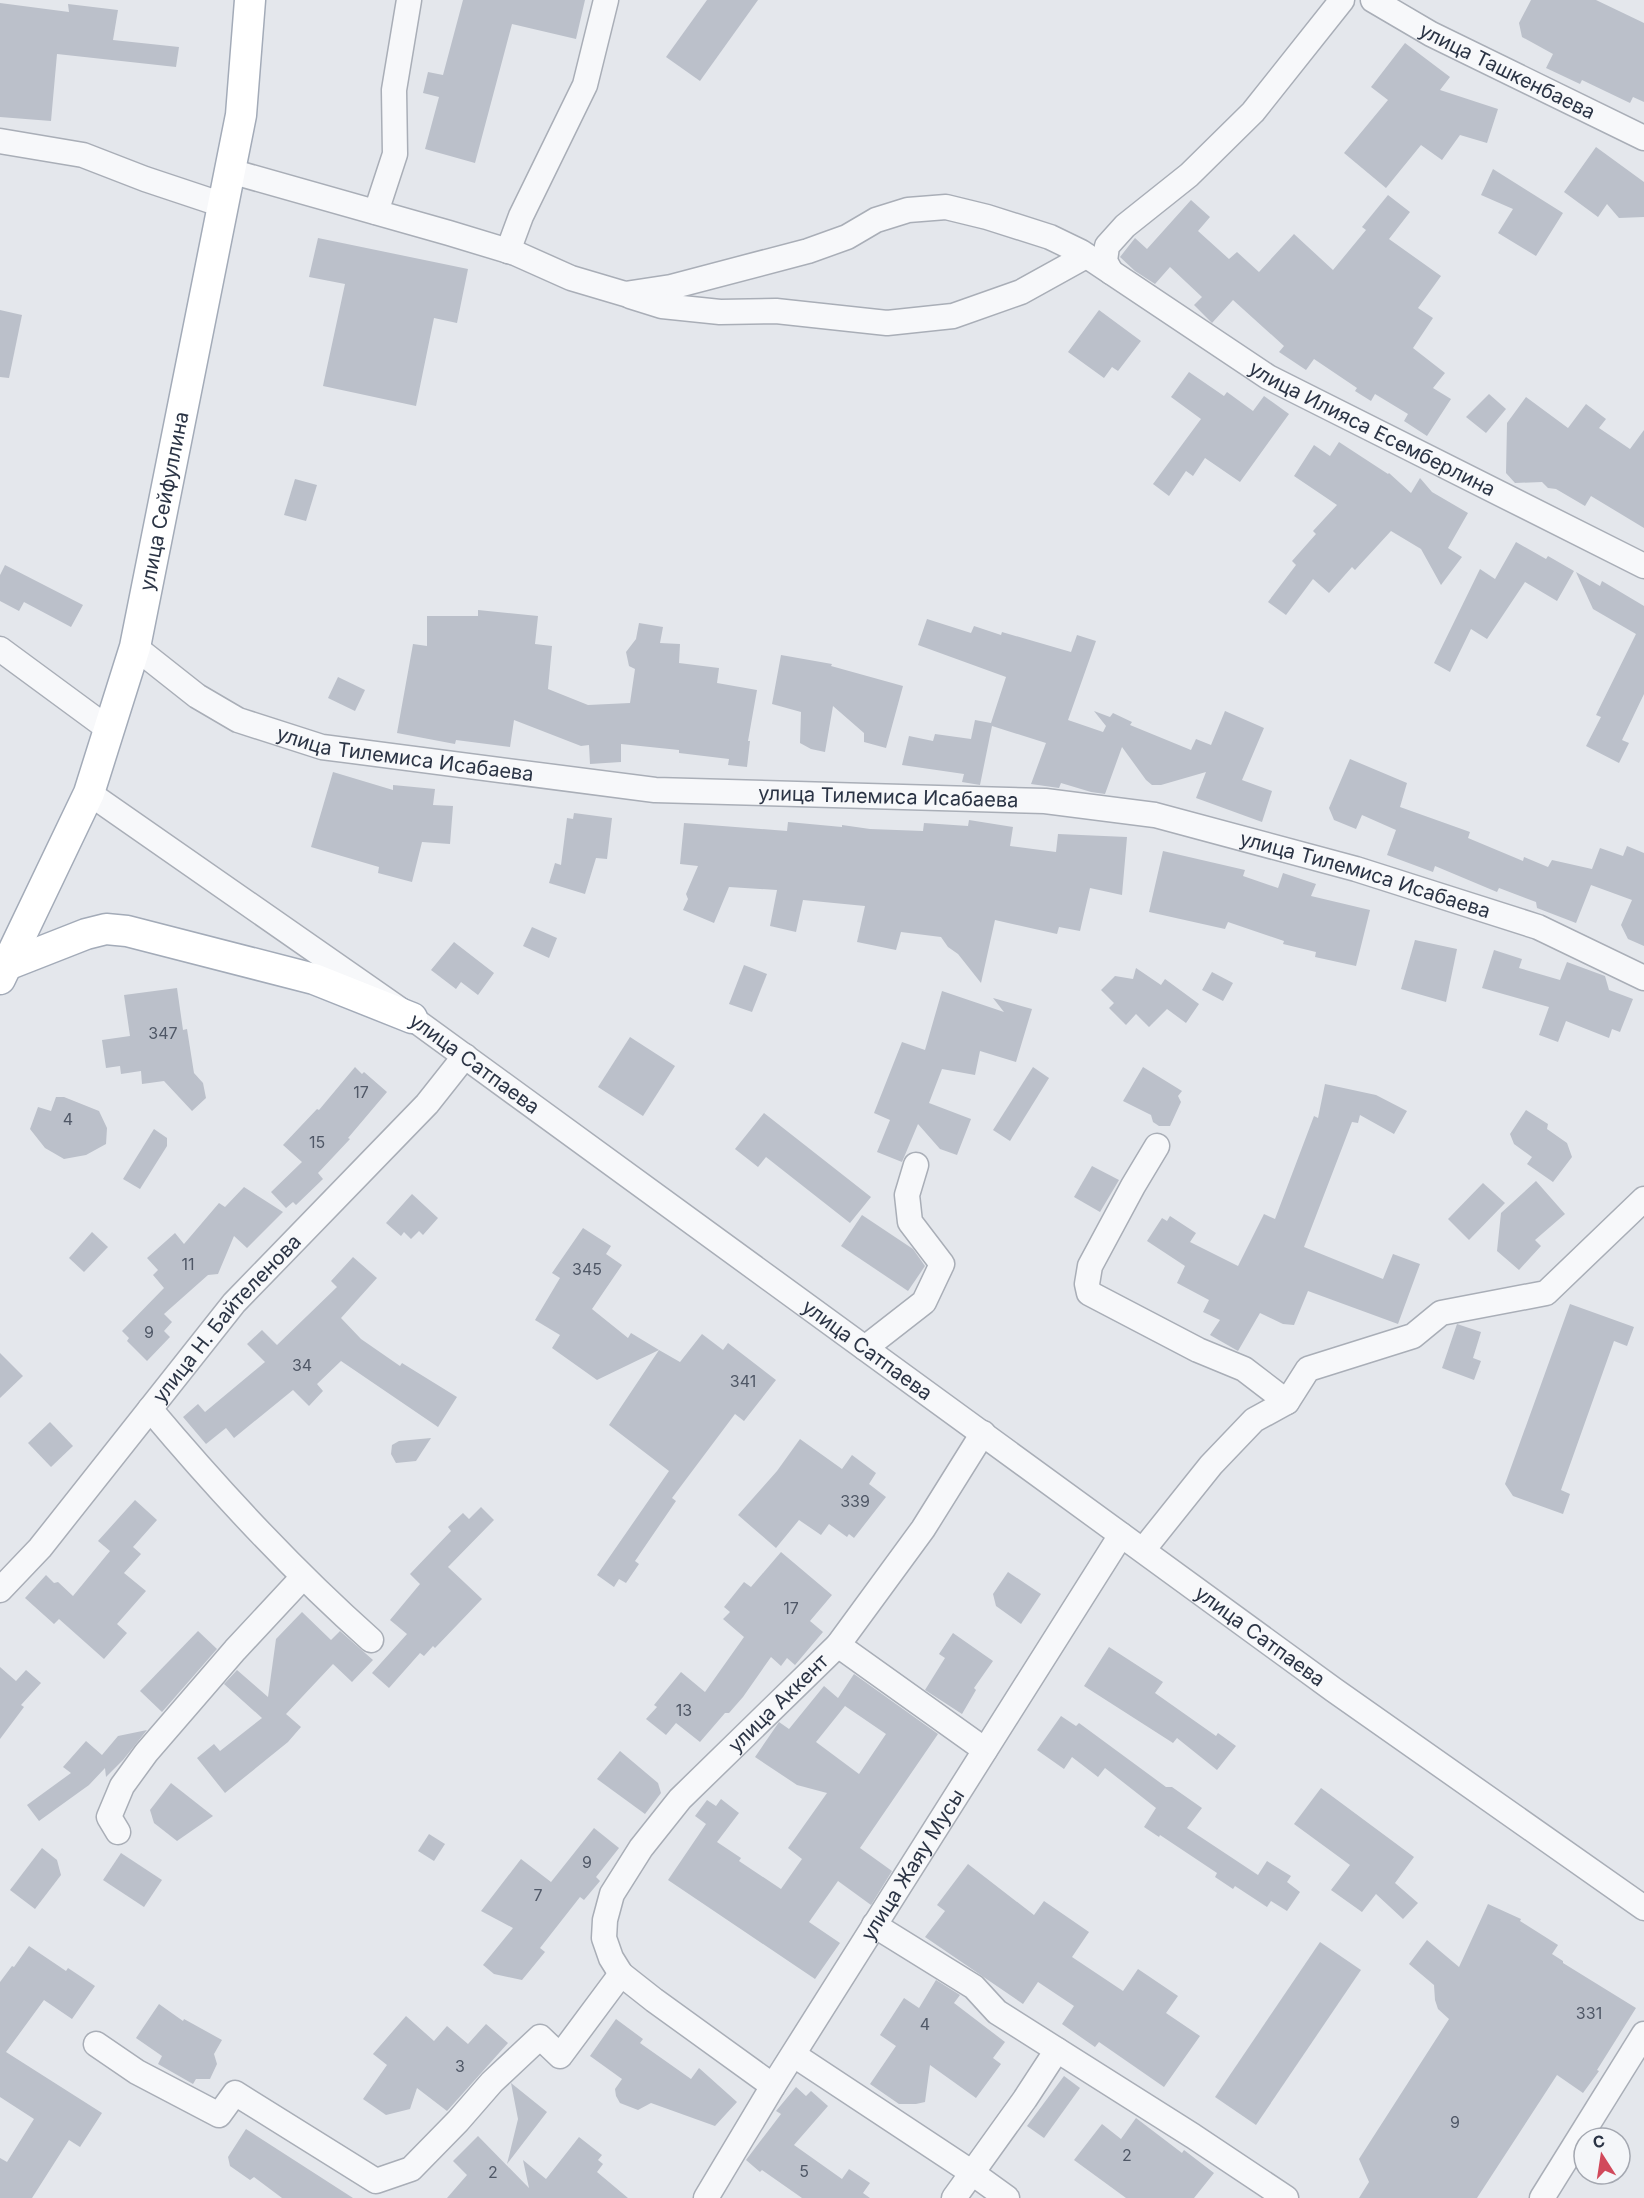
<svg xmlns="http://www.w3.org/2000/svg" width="1644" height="2198" viewBox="0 0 1644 2198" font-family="Inter,sans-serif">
<rect width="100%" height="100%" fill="#e4e7ec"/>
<g fill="#bbc0ca" fill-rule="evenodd">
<polygon points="463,0 585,0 576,39 512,24 475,163 425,149 439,97 423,93 428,72 443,75"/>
<polygon points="707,0 758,0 700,81 666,57"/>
<polygon points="1531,0 1596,0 1644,23 1644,102 1633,97 1630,103 1582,80 1580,84 1546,68 1553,54 1522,37 1519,23"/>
<polygon points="0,3 69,12 68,4 118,10 113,40 179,47 176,67 57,54 51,121 0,117"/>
<polygon points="1405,43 1450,77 1440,90 1498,109 1487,143 1460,135 1442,160 1421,145 1386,188 1344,153 1388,100 1371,87"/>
<polygon points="1596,147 1644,182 1644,217 1619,218 1607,204 1598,217 1564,192"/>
<polygon points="1493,169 1563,213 1536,256 1498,233 1513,209 1481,195"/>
<polygon points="1388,195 1410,212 1389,239 1441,276 1418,308 1433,318 1413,348 1445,373 1433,388 1451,399 1427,436 1404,421 1408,414 1375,394 1371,401 1355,391 1357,388 1314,359 1306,370 1279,352 1284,346 1233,300 1212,323 1194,305 1202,297 1170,267 1155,284 1135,271 1120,257 1135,238 1147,249 1191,200 1210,217 1198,231 1229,259 1237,252 1259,272 1294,234 1333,270 1366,230 1362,227"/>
<polygon points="318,238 468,269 457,323 434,318 416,406 323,386 345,284 309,277"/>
<polygon points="0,310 22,315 9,378 0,377"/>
<polygon points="1099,310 1141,341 1118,371 1112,367 1104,378 1068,352"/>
<polygon points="1189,372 1224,396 1227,392 1253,411 1264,396 1289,414 1240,482 1205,458 1193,476 1186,471 1169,496 1153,484 1201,419 1171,397"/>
<polygon points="1489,394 1506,409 1486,433 1466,417"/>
<polygon points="1526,397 1568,428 1586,404 1606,419 1599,428 1630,449 1644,430 1644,528 1591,496 1585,506 1556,489 1548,488 1542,482 1515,483 1506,473 1507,423"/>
<polygon points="1339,442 1388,474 1389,473 1411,493 1420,478 1432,492 1468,513 1448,548 1462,557 1441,585 1421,549 1391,531 1355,570 1352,567 1329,593 1313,579 1286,615 1268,602 1296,565 1292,561 1316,534 1313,531 1337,505 1294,476 1314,445 1330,456"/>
<polygon points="295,479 317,485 306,521 284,515"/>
<polygon points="1516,542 1546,559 1548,556 1574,571 1557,601 1525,582 1487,639 1471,629 1450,672 1434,663 1480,569 1495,579"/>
<polygon points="5,565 83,605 71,627 24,602 19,611 0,601 0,575"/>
<polygon points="1576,572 1600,586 1602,581 1644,606 1644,694 1622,740 1629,743 1619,763 1586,746 1601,717 1596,715 1636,634 1593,609"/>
<polygon points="478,610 538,616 535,644 552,646 548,689 588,705 630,703 635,669 629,666 626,652 636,639 639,623 663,627 660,643 680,644 679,663 719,668 717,683 757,690 748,741 750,741 747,767 728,765 729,759 679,753 679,750 621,744 621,762 590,764 589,745 581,746 514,720 510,747 456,740 455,744 397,733 413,644 427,646 427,616 478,616"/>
<polygon points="927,619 971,633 974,626 1001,635 1002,632 1071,652 1077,635 1096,641 1068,720 1103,732 1106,726 1094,711 1110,717 1113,713 1132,722 1130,725 1191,750 1196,739 1211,745 1225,711 1264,728 1242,780 1272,791 1262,822 1196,798 1206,772 1161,785 1152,785 1146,780 1122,747 1105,794 1091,792 1061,783 1059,788 1031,784 1046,743 992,726 980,785 962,782 964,774 902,765 909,736 933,741 935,734 971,739 975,720 991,723 1006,677 918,645"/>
<polygon points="781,655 832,664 831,666 903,686 886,748 864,742 864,733 833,706 825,752 811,749 800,743 801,712 772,704"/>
<polygon points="338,677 365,690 355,711 328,698"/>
<polygon points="1350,759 1407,783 1400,807 1470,832 1468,838 1523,861 1524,857 1548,867 1552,860 1592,869 1600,848 1623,856 1627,846 1644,853 1644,946 1628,939 1621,925 1632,900 1591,885 1576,923 1537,908 1536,902 1499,888 1497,892 1435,866 1433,872 1387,855 1396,830 1362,815 1356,829 1334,820 1329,808"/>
<polygon points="333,772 393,790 393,785 435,789 433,805 453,806 450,844 422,842 412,882 378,873 379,867 311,847"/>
<polygon points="574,813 612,818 607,859 596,858 585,894 549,883 555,863 561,865 567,818 573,819"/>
<polygon points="969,820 1013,827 1010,846 1056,852 1058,834 1127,837 1122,895 1090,888 1080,931 1059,927 1057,934 995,920 981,983 958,954 948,947 941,937 901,932 896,950 857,942 865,906 803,900 796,932 770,926 777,890 729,887 714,923 683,910 688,899 686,894 698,866 680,864 684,823 787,831 788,822 842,827 842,825 870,829 923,831 924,823 968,826"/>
<polygon points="1163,851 1245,870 1243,876 1278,888 1283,873 1316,884 1311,896 1370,910 1356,966 1315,957 1316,952 1283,944 1284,941 1228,922 1225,929 1149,912"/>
<polygon points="532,927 557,938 549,958 523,946"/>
<polygon points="1415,940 1457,949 1446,1002 1401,989"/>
<polygon points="454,942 494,973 478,995 461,982 456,989 431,970"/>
<polygon points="1494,950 1522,959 1519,968 1560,980 1567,962 1605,976 1609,990 1633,999 1620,1032 1612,1029 1609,1038 1566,1021 1558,1042 1539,1035 1549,1007 1482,988"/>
<polygon points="744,965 767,974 752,1012 729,1004"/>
<polygon points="1136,968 1161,985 1165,979 1199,1004 1186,1023 1167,1009 1149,1027 1136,1014 1126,1025 1109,1008 1114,1003 1101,990 1115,976 1133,979"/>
<polygon points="1212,972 1233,983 1223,1001 1202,990"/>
<polygon points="177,988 183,1030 187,1029 194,1073 203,1083 206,1098 192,1111 164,1081 142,1084 141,1071 121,1074 120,1066 106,1068 102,1040 130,1036 124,995"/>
<polygon points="942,991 1004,1012 993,998 1032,1009 1016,1062 980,1051 975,1075 942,1069 929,1103 971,1119 957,1155 940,1149 918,1124 902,1162 877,1152 890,1120 874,1113 902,1042 925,1050"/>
<polygon points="630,1037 675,1066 643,1116 598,1087"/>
<polygon points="355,1067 362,1074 364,1072 387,1092 348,1138 350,1139 318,1173 323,1179 296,1205 293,1202 286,1208 271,1192 302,1162 283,1145 317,1109 319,1110"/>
<polygon points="1033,1067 1049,1078 1010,1141 993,1130"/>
<polygon points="1143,1067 1182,1091 1178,1096 1181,1102 1170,1126 1159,1126 1153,1122 1151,1115 1123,1101"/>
<polygon points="1325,1084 1376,1095 1407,1111 1394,1134 1360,1115 1358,1123 1352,1122 1304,1247 1383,1279 1393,1254 1420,1264 1398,1324 1308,1291 1294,1325 1283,1324 1260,1313 1238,1351 1210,1335 1220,1320 1203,1312 1209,1300 1177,1283 1185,1266 1147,1241 1162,1218 1167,1221 1170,1216 1196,1233 1190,1242 1238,1266 1264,1214 1275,1219 1314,1116 1318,1118"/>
<polygon points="56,1097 64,1097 99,1111 107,1128 106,1144 86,1155 64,1159 45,1148 30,1129 38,1107 51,1111"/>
<polygon points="1526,1110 1548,1124 1547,1129 1567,1143 1572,1157 1553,1182 1527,1164 1532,1157 1514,1144 1510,1134"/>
<polygon points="764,1113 871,1197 850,1223 766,1157 758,1167 735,1149"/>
<polygon points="154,1129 167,1138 167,1146 140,1189 123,1179"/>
<polygon points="1092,1166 1119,1180 1100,1212 1074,1197"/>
<polygon points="1536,1181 1565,1214 1535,1240 1541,1246 1519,1270 1497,1251 1501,1213"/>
<polygon points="1483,1183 1505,1203 1469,1240 1448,1219"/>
<polygon points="244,1187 283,1212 247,1248 234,1236 218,1274 208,1275 164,1314 172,1322 164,1331 170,1337 147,1361 127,1341 129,1338 122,1331 164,1288 153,1275 158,1270 147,1258 175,1233 184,1244 219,1203 225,1207"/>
<polygon points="412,1194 438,1218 423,1235 419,1231 411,1239 404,1232 401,1236 386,1223"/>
<polygon points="862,1215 913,1249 925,1266 908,1291 841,1246"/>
<polygon points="583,1228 611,1246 606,1254 622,1265 592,1309 628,1338 631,1333 659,1350 597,1380 552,1348 560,1335 535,1320 560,1278 552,1273"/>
<polygon points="92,1232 108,1247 84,1272 69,1258"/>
<polygon points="353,1257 377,1278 341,1318 361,1339 400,1366 402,1363 457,1397 438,1427 341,1361 317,1384 323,1391 309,1406 293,1390 234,1438 226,1428 206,1444 183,1417 198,1404 205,1412 265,1362 247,1344 262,1330 277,1345 337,1287 331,1281"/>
<polygon points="1570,1304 1634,1327 1627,1346 1614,1341 1561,1490 1570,1494 1563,1514 1513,1496 1505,1484"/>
<polygon points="1457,1324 1481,1332 1473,1358 1481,1361 1474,1380 1442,1368"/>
<polygon points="702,1334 723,1350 728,1343 776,1380 744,1421 735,1414 672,1498 676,1501 635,1561 639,1564 626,1583 619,1579 614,1587 597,1575 669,1471 609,1425 659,1350 680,1362"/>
<polygon points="0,1353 23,1376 0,1398"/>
<polygon points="50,1422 73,1446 51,1467 28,1443"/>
<polygon points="431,1438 416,1461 396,1463 391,1454 392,1445 399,1441"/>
<polygon points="800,1439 842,1469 852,1455 876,1473 869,1484 886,1497 854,1538 849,1534 847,1537 829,1524 821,1535 799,1520 776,1548 738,1515 777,1471"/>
<polygon points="135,1500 157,1520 133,1547 141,1554 124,1573 146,1591 117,1624 127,1633 104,1659 59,1619 54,1624 25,1598 46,1575 54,1583 58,1582 73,1596 110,1551 98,1541"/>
<polygon points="481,1507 494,1520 448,1567 482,1599 435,1648 433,1646 424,1656 420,1653 389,1688 372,1673 407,1634 390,1620 420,1584 410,1574 451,1531 448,1527 463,1513 469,1519"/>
<polygon points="781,1552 832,1595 810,1621 823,1632 795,1665 787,1658 781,1666 771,1657 743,1697 729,1713 725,1713 700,1742 676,1723 666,1735 646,1719 657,1707 654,1705 681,1672 705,1692 744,1637 723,1619 730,1612 724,1607 744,1582 751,1587"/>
<polygon points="1008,1572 1041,1594 1021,1624 996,1606 993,1594"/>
<polygon points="302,1612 331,1640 340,1631 373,1660 352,1682 333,1664 286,1714 301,1727 288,1742 225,1793 197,1758 214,1744 220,1751 262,1718 224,1684 237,1670 268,1697 276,1639"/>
<polygon points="198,1631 217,1649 162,1712 140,1691"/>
<polygon points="953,1633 993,1661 974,1688 976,1690 962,1714 925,1690 945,1658 939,1654"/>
<polygon points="1109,1647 1163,1682 1155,1693 1216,1736 1218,1733 1236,1746 1217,1770 1177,1738 1173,1743 1084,1686"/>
<polygon points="0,1667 16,1681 26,1670 41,1683 21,1705 24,1707 0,1739"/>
<path d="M854,1674l84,60 -78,114 32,23 -21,34 -33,-24 -29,41 31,21 -25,36 -147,-99 38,-56 -11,-8 12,-16 9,6 5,-7 18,14 -22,29 24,16 -2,3 42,28 21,-30 -14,-11 39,-55 -30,-8 -42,-28 24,-35 10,7 35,-43 14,12zM845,1706l41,28 -27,40 -43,-32z"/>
<polygon points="1061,1716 1076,1726 1079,1723 1166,1787 1172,1787 1202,1808 1187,1828 1258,1875 1267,1861 1291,1876 1287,1882 1300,1892 1287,1911 1271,1901 1267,1907 1235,1886 1233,1889 1215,1877 1217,1873 1160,1835 1159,1837 1144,1827 1156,1808 1105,1768 1098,1777 1072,1757 1064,1769 1037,1750"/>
<polygon points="147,1730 123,1760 106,1777 105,1768 89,1785 39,1821 27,1805 71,1773 63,1767 86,1741 102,1755 118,1736"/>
<polygon points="620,1751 658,1783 661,1793 645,1814 597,1779"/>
<polygon points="171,1783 213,1816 177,1841 154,1823 150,1810"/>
<polygon points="1321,1788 1414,1857 1395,1883 1418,1903 1403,1919 1376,1894 1362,1912 1331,1890 1350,1865 1294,1824"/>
<polygon points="594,1828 619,1848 596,1877 600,1881 584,1900 580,1897 540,1948 545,1952 522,1980 494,1974 483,1965 513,1928 481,1911 521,1859 551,1882"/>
<polygon points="429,1834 445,1844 434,1861 418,1851"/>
<polygon points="42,1848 57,1860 61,1875 35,1909 10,1890"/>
<polygon points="121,1853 162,1880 144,1907 103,1880"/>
<polygon points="968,1864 1034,1915 1044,1901 1089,1932 1072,1957 1123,1991 1138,1969 1178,1996 1166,2013 1200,2036 1164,2087 1099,2042 1095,2047 1062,2024 1074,2006 1038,1982 1023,2004 925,1937 945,1911 937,1905"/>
<polygon points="1488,1904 1521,1919 1520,1921 1558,1945 1552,1954 1563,1961 1563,1963 1636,2008 1597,2070 1599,2071 1583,2093 1557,2075 1477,2198 1359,2198 1369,2182 1359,2159 1449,2019 1438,2009 1435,2000 1434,1985 1409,1964 1427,1940 1459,1967"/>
<polygon points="1320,1942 1361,1970 1256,2125 1215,2097"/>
<polygon points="29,1946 66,1971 68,1968 95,1986 72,2019 44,2000 6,2052 102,2113 80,2147 69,2140 32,2198 0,2198 0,2158 7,2162 34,2119 0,2097 0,1982 12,1966 14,1967"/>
<polygon points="936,1980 960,1995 954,2003 1005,2042 993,2058 1001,2064 976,2098 930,2065 925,2102 916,2104 899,2104 870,2084 896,2046 880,2035 904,1998 919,2008"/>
<polygon points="159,2004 183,2021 184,2019 222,2040 214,2054 217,2064 210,2079 196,2079 193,2084 158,2064 162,2056 136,2038"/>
<polygon points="406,2016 434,2041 447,2026 468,2044 486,2024 508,2043 447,2111 417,2088 410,2109 386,2115 363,2099 387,2065 373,2054"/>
<polygon points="616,2019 643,2039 640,2043 691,2079 699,2068 737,2102 715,2126 651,2103 638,2110 620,2103 616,2096 615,2089 622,2079 590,2056"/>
<polygon points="1064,2076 1080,2088 1044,2138 1027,2126"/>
<polygon points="511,2083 547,2112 507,2164 518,2119"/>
<polygon points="796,2087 806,2096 811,2091 828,2106 794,2145 842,2179 849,2169 870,2183 863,2193 870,2198 802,2198 762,2170 760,2172 746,2160 781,2114 776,2111"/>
<polygon points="1136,2118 1182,2153 1184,2150 1214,2173 1194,2198 1126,2198 1074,2160 1102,2124 1121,2139"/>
<polygon points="246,2129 353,2198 282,2198 254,2177 250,2180 230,2166 228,2157"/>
<polygon points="478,2136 529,2188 523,2160 546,2179 579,2137 602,2155 598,2160 603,2164 597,2172 628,2198 447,2198 467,2175 453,2161"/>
</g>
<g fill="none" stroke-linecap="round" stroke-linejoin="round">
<defs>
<g id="minor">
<path id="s1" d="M1373,0l58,34 213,104"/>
<polyline points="0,141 83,155 145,179 223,205"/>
<path id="s2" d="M230,171l219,62 66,20 56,25 54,16 46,-7 137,-36 39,-14 29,-17 32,-10 38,-3 41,10 63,20 31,15 187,125 376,189"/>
<polyline points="376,212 395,154 394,90 409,0"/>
<polyline points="508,251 521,216 585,85 606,0"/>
<polyline points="1111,272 1105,261 1107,246 1125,226 1189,175 1253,112 1342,0"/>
<polyline points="630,296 662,306 720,312 776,311 887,323 953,316 1021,292 1086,256"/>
<path id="s3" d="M135,647l62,49 41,24 84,27 333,43 390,11 110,14 201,54 182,58 106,51"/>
<polyline points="0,649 110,730"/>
<path id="s4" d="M89,793l323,225 922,672 310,218"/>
<polyline points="1157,1146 1133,1186 1090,1266 1087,1284 1089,1293 1198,1350 1244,1369 1287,1402"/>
<polyline points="865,1348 924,1302 942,1264 910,1222 907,1195 916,1165"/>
<path d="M150,1409c69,82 141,160 221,231"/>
<polyline points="1143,1550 1211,1465 1254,1420 1287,1402 1308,1369 1413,1336 1441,1313 1546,1293 1644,1199"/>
<path id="s5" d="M0,1590l40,-42 194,-245 193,-199 38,-48"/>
<polyline points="838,1645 985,1750"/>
<polyline points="118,1832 109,1817 122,1786 146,1753 235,1650 303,1577"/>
<polyline points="874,1925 974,1987 997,2012 1193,2136 1286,2198"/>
<polyline points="96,2044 137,2072 219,2115 235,2093 376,2181 411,2169 458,2121 492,2082 540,2037 560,2056 621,1974"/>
<polyline points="794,2055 971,2172 1007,2198"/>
<path id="s6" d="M773,2086l-119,-86 -33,-26 -10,-16 -7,-20 1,-18 7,-26 29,-46 39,-49 158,-154 85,-116 60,-96"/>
<path id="s7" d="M706,2198l67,-112 348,-551"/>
<polyline points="954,2198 1025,2099 1057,2050"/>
<polyline points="1542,2198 1644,2034"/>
</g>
<g id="major">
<polyline points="7,965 86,934 106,929 127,931 314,979 412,1018"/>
<path id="s8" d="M0,979l89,-186 46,-146 106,-532 9,-115"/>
</g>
</defs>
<use href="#minor" stroke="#a9aeb7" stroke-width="27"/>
<use href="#major" stroke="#a3abb8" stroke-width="33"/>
<use href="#minor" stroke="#f7f8fa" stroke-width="24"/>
<use href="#major" stroke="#fff" stroke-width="30"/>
</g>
<g text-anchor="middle" stroke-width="6" stroke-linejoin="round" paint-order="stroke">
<g font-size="16" fill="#4f5766">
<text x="163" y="1039">347</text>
<text x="361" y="1098">17</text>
<text x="68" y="1125">4</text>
<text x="317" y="1148">15</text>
<text x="188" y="1270">11</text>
<text x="587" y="1275">345</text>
<text x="149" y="1338">9</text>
<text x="302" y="1371">34</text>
<text x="743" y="1387">341</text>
<text x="855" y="1507">339</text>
<text x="791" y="1614">17</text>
<text x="684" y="1716">13</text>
<text x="587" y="1868">9</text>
<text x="538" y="1901">7</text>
<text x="1589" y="2019">331</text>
<text x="925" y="2030">4</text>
<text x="460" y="2072">3</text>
<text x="1455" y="2128">9</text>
<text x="1127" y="2161">2</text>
<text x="804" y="2177">5</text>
<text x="493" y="2178">2</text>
</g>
<g font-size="20" fill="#2b3445" stroke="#f4f6f9">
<text dy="7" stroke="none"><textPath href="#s1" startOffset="152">улица Ташкенбаева</textPath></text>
<text dy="7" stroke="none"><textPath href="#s2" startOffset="1233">улица Илияса Есемберлина</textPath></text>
<text dy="7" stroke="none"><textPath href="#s8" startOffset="508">улица Сейфуллина</textPath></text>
<text dy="7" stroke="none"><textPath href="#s3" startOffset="298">улица Тилемиса Исабаева</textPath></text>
<text dy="7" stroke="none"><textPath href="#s3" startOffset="784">улица Тилемиса Исабаева</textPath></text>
<text dy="7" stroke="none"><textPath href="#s3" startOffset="1270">улица Тилемиса Исабаева</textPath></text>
<text dy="7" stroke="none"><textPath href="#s4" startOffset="471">улица Сатпаева</textPath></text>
<text dy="7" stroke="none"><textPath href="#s5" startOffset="354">улица Н. Байтеленова</textPath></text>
<text dy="7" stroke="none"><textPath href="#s4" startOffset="957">улица Сатпаева</textPath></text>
<text dy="7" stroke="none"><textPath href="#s4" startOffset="1443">улица Сатпаева</textPath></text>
<text dy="7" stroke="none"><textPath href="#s6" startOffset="528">улица Аккент</textPath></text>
<text dy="7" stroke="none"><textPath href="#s7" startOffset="392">улица Жаяу Мусы</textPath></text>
</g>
</g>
<g transform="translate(1602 2156) rotate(348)"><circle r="28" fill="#f4f6f9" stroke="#a4a8b1" stroke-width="1.5"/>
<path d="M0-4.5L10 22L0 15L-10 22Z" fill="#d1495b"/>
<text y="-9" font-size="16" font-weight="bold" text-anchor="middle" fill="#2b3445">С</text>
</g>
</svg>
